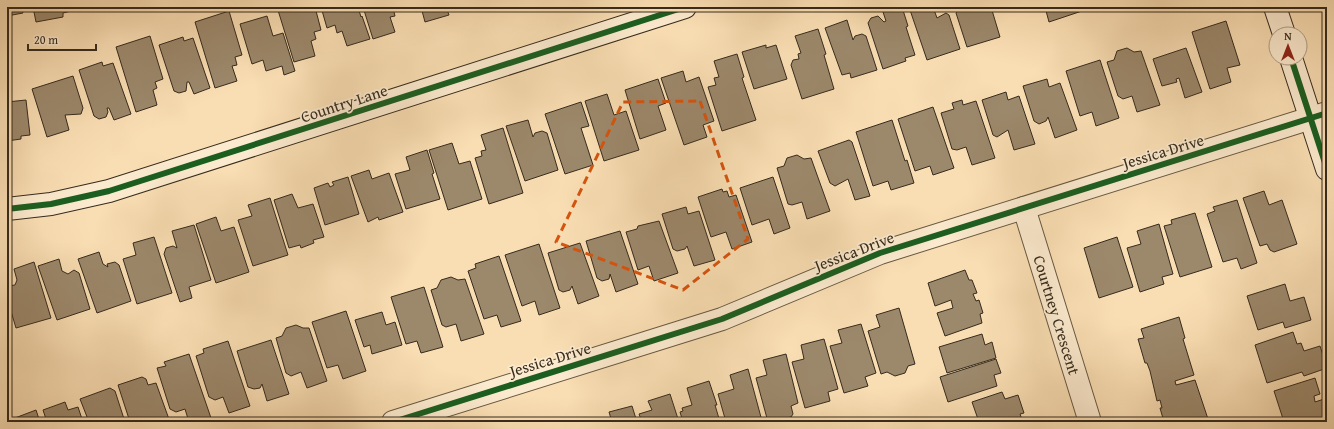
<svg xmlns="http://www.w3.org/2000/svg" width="1334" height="429" viewBox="0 0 1334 429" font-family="'Gentium Book Plus',serif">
<rect width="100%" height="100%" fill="#fadeb3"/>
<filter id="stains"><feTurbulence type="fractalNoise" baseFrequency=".005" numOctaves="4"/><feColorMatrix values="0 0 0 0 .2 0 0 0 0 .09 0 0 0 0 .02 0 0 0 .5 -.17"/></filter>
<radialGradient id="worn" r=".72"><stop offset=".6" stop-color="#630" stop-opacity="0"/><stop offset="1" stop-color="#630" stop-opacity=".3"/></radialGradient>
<g fill="#9c886b" stroke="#362b1d">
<polygon points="7,7 25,7 26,10 22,10 23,13 7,16"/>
<polygon points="33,7 70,7 71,11 63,13 63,17 36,22"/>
<polygon points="277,7 315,7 321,30 314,32 316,39 311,41 315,56 294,62"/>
<polygon points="321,7 358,7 361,17 362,16 370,39 347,46 342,31 337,33 335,25 327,28"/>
<polygon points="363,7 395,7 393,8 395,16 390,17 395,32 373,39"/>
<polygon points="421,7 446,7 449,15 425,22"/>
<polygon points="887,7 902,7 908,26 906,27 915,55 905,58 906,61 883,69 868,23 871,18 878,16 884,22 886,21 882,9"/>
<polygon points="909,7 933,7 937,18 946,13 949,15 960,49 927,60"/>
<polygon points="964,7 991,7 1000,37 967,47 956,13 959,9"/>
<polygon points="1045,7 1081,7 1082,11 1049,22"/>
<polygon points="229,11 242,55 235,57 237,65 232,66 237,81 215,88 195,22"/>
<polygon points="267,16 273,36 283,33 295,71 284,75 282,66 266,71 263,60 252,64 240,24"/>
<polygon points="847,20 853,40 855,36 862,34 866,36 877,70 851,78 850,73 842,75 825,28"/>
<polygon points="1226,21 1240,65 1227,68 1231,82 1210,89 1192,32"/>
<polygon points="818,29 826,54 824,55 834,89 802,99 791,65 793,60 799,59 798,54 801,53 795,36"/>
<polygon points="150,36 163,79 155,82 157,88 153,90 157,105 136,112 116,47"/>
<polygon points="183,37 184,41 193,38 210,88 194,94 189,82 187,82 186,91 179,93 174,91 159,45"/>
<polygon points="766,45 766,48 776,45 787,79 754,89 742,52"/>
<polygon points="1127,48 1134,52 1141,51 1160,105 1137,112 1132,96 1123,99 1118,96 1107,62 1114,60 1117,51"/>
<polygon points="1186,48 1202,92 1185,98 1179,78 1176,79 1177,82 1162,86 1153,59"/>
<polygon points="737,54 744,77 742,78 756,120 722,131 708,87 716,85 714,78 719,77 714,61"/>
<polygon points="1100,60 1119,118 1096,126 1092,112 1080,116 1066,71"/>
<polygon points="102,62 103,66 113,63 131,114 114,120 109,108 107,108 108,112 106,117 99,119 94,116 79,70"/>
<polygon points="683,71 686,82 699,77 714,121 703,125 707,137 684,145 661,78"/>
<polygon points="73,76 83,108 81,114 65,115 69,130 47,137 32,89"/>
<polygon points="658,79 666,103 658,106 666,130 640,139 625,90"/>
<polygon points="1047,79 1049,87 1060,83 1077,130 1055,138 1048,117 1046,121 1039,124 1034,121 1023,86"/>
<polygon points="1006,92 1008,100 1019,96 1035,144 1014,150 1008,130 997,137 993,135 982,100"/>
<polygon points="607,94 614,115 626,111 639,150 604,161 585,101"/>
<polygon points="26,100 30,135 21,136 21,139 7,141 7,102"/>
<polygon points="962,100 963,105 976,101 995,158 972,165 966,147 957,150 952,149 941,113 954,109 952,103"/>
<polygon points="581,102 589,126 581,128 593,165 565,174 545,114"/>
<polygon points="933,107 954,168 933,175 930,166 915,171 898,119"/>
<polygon points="528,120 533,137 535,133 542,131 547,133 558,170 525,181 506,126"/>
<polygon points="892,120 905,161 907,160 914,183 891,190 888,181 873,186 856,132"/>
<polygon points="503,128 523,193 489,204 475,158 482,156 481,151 486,150 481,135"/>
<polygon points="849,140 852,142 870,196 855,200 848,179 835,186 830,183 818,151"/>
<polygon points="452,143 459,164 470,161 482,199 448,210 429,150"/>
<polygon points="427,150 434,173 432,174 440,199 406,209 395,174 410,170 406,157"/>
<polygon points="797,155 804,159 811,158 830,211 807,219 802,202 792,205 788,204 777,168 784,166 787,158"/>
<polygon points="369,170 372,179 389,173 403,212 379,220 378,217 368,222 351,176"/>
<polygon points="348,177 359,214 325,225 314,188 328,183 330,187 334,185 332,182"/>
<polygon points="773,177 790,228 774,234 769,219 752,225 740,188"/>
<polygon points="722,189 723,192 727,191 729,197 736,195 752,242 732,249 726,232 711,237 698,197"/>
<polygon points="1264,191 1269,205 1282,200 1297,244 1274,252 1270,250 1267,244 1260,246 1243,198"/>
<polygon points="292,194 298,208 313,204 324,237 313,240 314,243 301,248 300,245 289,248 274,200"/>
<polygon points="270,198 288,255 253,266 238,220 252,216 248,205"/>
<polygon points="1237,200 1257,263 1241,269 1237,258 1223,262 1207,214 1215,211 1213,207"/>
<polygon points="686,207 688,214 699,211 715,260 694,266 687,246 685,249 677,251 673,249 662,214"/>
<polygon points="1195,213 1212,267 1180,277 1164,226 1172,224 1171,220"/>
<polygon points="216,217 221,231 234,227 249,272 216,283 196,224"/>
<polygon points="659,221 678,273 654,281 649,266 638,270 626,232 637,229 638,226"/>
<polygon points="1159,224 1173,274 1162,277 1164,284 1140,292 1127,248 1141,244 1137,231"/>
<polygon points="194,225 211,280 189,287 192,298 180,302 164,254 166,248 173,246 177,248 172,231"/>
<polygon points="620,231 638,284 616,292 610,274 609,279 602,281 597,278 586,241"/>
<polygon points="154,237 172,293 137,304 123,259 136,255 133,243"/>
<polygon points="1117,237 1133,287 1099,298 1084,248"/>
<polygon points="580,243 599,296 578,304 572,286 570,290 563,292 559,290 548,253"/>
<polygon points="539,244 560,308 539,315 535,301 522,306 505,255"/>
<polygon points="99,252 103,264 108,267 107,264 115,262 119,265 131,301 97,313 78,259"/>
<polygon points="499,256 521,321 501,327 497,315 484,319 468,271 476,268 475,264"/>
<polygon points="59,259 62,271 68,274 74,270 79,273 90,309 57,320 38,266"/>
<polygon points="34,262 51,318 16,328 7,298 7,288 8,286 15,285 17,280 14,269"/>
<polygon points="965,270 969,280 972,280 977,293 973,294 976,301 979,300 983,313 980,314 982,323 945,336 937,313 953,308 951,300 935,306 928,283"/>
<polygon points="451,277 458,280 465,279 484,334 461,341 456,324 446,327 442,325 431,290 437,288 441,280"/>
<polygon points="1285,284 1290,301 1304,297 1311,320 1285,328 1283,322 1258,330 1247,296"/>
<polygon points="424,287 443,347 421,353 417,341 406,344 391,297"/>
<polygon points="899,308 915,364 908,366 905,373 895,376 887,372 881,374 868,331 880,327 876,315"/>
<polygon points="346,311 366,371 343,379 338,365 327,368 312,322"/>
<polygon points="382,312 386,325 395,322 402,345 372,354 370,345 364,347 355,320"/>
<polygon points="1179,317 1185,338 1183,339 1194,375 1175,381 1176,385 1195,380 1209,422 1164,422 1160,408 1162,408 1160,400 1157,401 1150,371 1147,363 1145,363 1138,339 1144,338 1141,329"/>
<polygon points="861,324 876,373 865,377 868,386 844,393 830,346 842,343 838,330"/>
<polygon points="296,325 303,328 309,328 327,381 307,388 301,372 291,376 286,373 276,338 282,336 286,328"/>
<polygon points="1293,332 1297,344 1301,343 1304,351 1320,346 1327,368 1304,376 1302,372 1267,383 1255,345"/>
<polygon points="982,334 985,345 992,342 996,358 947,373 939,347"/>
<polygon points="824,339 838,389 828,392 830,401 805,408 792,362 804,359 801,345"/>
<polygon points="271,340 289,394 267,401 262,384 260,388 254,389 248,387 237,351"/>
<polygon points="228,341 250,406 229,413 223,397 215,400 209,397 196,356 204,353 203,349"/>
<polygon points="189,354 211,418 199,422 189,422 185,409 176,412 170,409 157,368 166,366 164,362"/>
<polygon points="786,354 798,403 791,406 793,414 791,417 768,422 756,378 767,375 763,360"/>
<polygon points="996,359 1001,373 994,375 997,386 948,402 940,377"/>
<polygon points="748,369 762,421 758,422 726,422 718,394 734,389 730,375"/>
<polygon points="142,377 146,379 148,385 156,383 170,422 146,422 145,419 136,422 130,422 118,385"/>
<polygon points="1315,378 1320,394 1314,396 1315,402 1327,398 1327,422 1284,422 1274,391"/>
<polygon points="709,381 717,405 715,405 720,422 683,422 680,412 683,411 682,408 692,405 687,388"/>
<polygon points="110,388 115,391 125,422 89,422 80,399"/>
<polygon points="1002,392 1005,399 1018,395 1024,413 1020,414 1023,422 979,422 972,402"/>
<polygon points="670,394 679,422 642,422 639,414 652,410 648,401"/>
<polygon points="65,402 68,410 78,407 83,422 47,422 43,410"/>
<polygon points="632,406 637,422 612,422 609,412"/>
<polygon points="36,410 40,422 7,422 7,421"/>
</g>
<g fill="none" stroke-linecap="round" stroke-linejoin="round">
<defs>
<g id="street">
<polyline points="1024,208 1090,422"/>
<polyline points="393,422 722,319 880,253 1327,113"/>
</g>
<g id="secondary">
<polyline points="1275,7 1284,34"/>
<polyline points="1291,58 1327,169"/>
<polyline points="7,209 51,204 109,191 685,7"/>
</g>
</defs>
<use href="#street" stroke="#675842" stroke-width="24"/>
<use href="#secondary" stroke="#362b1d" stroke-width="24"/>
<use href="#street" stroke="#fceace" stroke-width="22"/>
<use href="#secondary" stroke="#fceace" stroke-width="22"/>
<defs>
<g id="cycleway">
<polyline points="1291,58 1327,169"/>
<polyline points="7,209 51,204 109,191 685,7"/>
<polyline points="393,422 722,319 880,253 1327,113"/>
</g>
</defs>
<use href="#cycleway" stroke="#fceace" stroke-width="8"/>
<use href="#cycleway" stroke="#1b5e20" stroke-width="6"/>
</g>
<path fill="none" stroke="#d6540e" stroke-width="3" stroke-dasharray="8 5" stroke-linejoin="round" d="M700,101l48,138 -65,51 -127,-48 67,-140z"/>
<g text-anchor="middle" stroke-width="3.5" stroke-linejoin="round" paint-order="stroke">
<g font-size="16" fill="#362b1d" stroke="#fceace">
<text transform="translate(344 103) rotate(-18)" y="6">Country Lane</text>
<text transform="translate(1163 151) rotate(-17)" y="6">Jessica Drive</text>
<text transform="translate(854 251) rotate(-21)" y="6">Jessica Drive</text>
<text transform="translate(1057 315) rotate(73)" y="6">Courtney Crescent</text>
<text transform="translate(550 359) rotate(-17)" y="6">Jessica Drive</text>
</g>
</g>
<rect width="1334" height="429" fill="none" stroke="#fadeb3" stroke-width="24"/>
<rect x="8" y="8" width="1318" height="413" fill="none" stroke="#362b1d" stroke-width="2"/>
<rect x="12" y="12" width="1310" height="405" fill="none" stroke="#362b1d"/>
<g transform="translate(1288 46)"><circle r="19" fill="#fceace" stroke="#ad9e87"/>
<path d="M0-3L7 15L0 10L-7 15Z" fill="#8f2418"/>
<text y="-6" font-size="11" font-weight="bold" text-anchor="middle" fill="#362b1d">N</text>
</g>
<path d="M28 44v6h68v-6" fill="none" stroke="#362b1d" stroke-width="2"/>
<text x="34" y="44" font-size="12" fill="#362b1d" stroke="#fceace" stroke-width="3" paint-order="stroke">20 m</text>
<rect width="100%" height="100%" filter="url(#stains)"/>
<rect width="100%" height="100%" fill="url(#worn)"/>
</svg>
